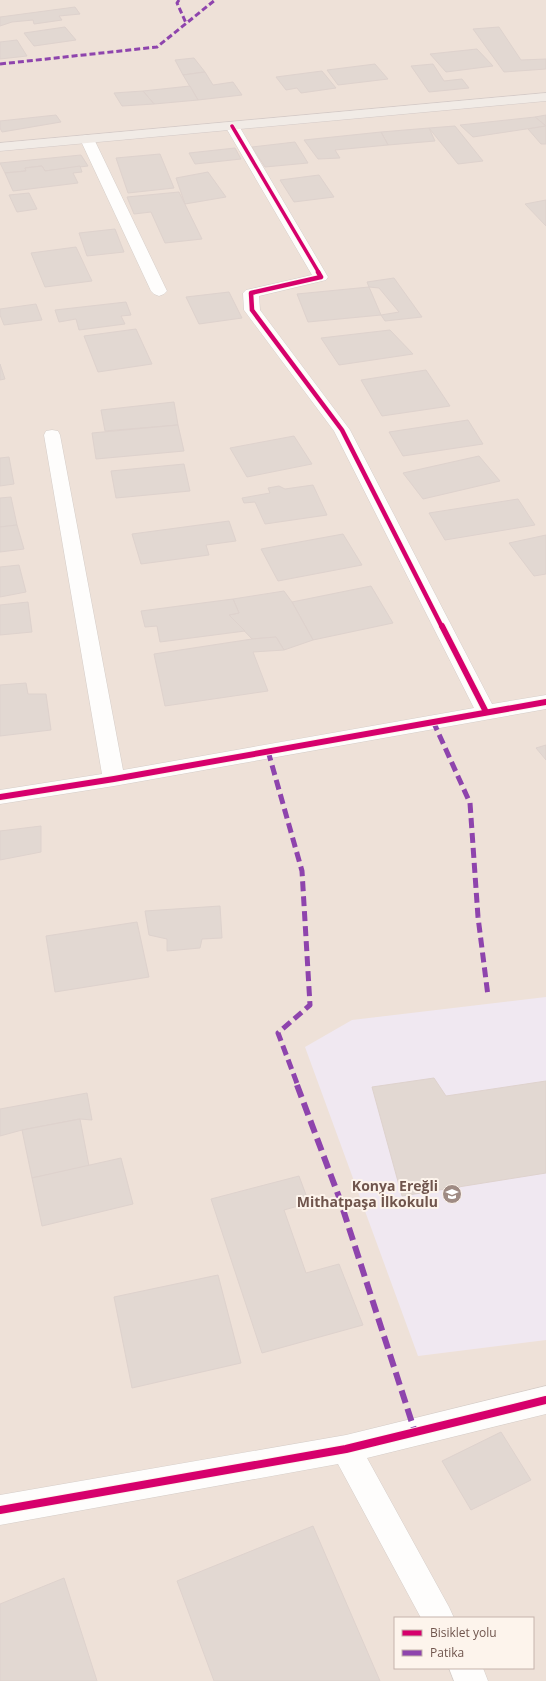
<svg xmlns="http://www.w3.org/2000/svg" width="546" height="1681" viewBox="0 0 546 1681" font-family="'Open Sans',sans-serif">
<rect width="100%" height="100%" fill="#f6f0ea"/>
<path fill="#eee1d8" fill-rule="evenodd" d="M0,0h546v1681h-546zM395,1618h138v50h-138z"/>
<polygon fill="#f0e8f1" points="546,997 546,1340 418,1356 305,1047 352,1020"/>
<g fill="#e2d8d2" stroke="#ded2cd">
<polygon points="75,7 80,14 59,16 62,20 34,24 33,20 12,22 0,26 0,17"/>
<polygon points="65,27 76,40 34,46 24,33"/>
<polygon points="499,27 521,60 546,59 546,69 504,72 473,29"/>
<polygon points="17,40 27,56 0,59 0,42"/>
<polygon points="477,49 493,66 446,72 430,54"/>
<polygon points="194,58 205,72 183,75 175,60"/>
<polygon points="375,64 388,79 338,85 327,70"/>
<polygon points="433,64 444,81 462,79 469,88 429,92 411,66"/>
<polygon points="322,71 336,88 301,93 297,88 286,90 276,77"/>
<polygon points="205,72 213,85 233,82 242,95 198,100 183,75"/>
<polygon points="190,86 198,100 154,104 143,91"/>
<polygon points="143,91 154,104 122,106 114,93"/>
<polygon points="56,115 61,122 2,132 0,128 0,121"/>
<polygon points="546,115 546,126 535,117"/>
<polygon points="535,117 546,126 473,137 460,125"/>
<polygon points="455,126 483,161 458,164 429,128"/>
<polygon points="546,126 546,144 541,144 528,129"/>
<polygon points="429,128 435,141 388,145 381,132"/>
<polygon points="381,132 388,145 335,150 340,158 318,159 304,140"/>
<polygon points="295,142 308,163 265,167 252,147"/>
<polygon points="235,148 241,159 195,164 189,153"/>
<polygon points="160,154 174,188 128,193 116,158"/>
<polygon points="81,155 88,166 45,171 42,166 25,168 26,171 5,173 0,163"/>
<polygon points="42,166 45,171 80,166 82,172 73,173 78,183 13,191 5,173 26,171 25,168"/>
<polygon points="208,172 226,197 185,204 176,178"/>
<polygon points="319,175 334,197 294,202 280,180"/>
<polygon points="179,192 202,239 165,243 151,212 134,214 127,197"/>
<polygon points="29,193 37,209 17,212 9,195"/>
<polygon points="546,200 546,226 525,204"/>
<polygon points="115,229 124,252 87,256 79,233"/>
<polygon points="76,247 92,281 45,287 31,253"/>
<polygon points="394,278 422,317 385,321 381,315 399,312 379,288 369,287 367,282"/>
<polygon points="369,287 381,315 308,322 297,294"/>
<polygon points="229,292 242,318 199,324 186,297"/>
<polygon points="126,302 131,315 121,316 125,324 79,330 76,319 59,322 55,310"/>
<polygon points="36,304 42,320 4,325 0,315 0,309"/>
<polygon points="136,329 152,364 98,372 84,336"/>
<polygon points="390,330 413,354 339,365 321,338"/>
<polygon points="0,364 5,379 0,380"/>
<polygon points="426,370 450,406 382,416 361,380"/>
<polygon points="174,402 178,425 105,431 101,410"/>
<polygon points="468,420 483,444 403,456 389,432"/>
<polygon points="178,425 184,451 96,459 92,433"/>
<polygon points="294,436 312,464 247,477 230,448"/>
<polygon points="479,456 500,481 423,499 403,473"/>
<polygon points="9,457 14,484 0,486 0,458"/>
<polygon points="184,464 190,491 116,498 111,471"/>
<polygon points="313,485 327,515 265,524 255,502 244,503 242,498 270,493 268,488 279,486 285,489"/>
<polygon points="11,497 17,525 0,527 0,498"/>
<polygon points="518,499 535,525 445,540 429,513"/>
<polygon points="229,521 236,541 206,545 209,555 141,564 132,534"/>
<polygon points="17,525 24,549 0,552 0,527"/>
<polygon points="343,534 362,565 278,581 261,549"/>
<polygon points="546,535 546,574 534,576 509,543"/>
<polygon points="19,565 26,592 0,597 0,567"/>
<polygon points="371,586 393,623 313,640 292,602"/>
<polygon points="284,591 292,602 313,640 284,650 276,637 252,639 229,615 239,613 233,599"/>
<polygon points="233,599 239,613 229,615 245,631 160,642 157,626 145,627 141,611"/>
<polygon points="28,602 32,632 0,635 0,605"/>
<polygon points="276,637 284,650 253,652 268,691 165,706 154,654 252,639"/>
<polygon points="26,683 28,694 46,694 51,730 0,736 0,685"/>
<polygon points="546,745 546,760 536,748"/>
<polygon points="41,826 41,852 0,860 0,831"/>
<polygon points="220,906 222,938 202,939 200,948 167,951 167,939 149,935 145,911"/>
<polygon points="137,922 149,977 55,992 46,936"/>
<polygon points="434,1078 446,1096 546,1081 546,1173 402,1196 372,1087"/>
<polygon points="87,1093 92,1120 80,1119 22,1130 0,1136 0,1109"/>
<polygon points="80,1119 89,1166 32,1178 22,1130"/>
<polygon points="121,1158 133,1204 42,1226 32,1178"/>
<polygon points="299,1176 309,1203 284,1210 306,1273 339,1264 363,1325 262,1353 211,1199"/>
<polygon points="218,1275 241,1363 132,1388 114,1297"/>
<polygon points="501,1432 531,1480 471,1510 442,1461"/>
<polygon points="313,1526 380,1681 214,1681 177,1581"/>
<polygon points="64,1578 97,1681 0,1681 0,1604"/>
</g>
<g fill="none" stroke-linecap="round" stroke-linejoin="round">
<defs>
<g id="minor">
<polygon points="232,122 237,123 239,126 328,277 326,280 259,296 260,310 350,430 492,704 546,695 546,709 114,786 0,804 0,790 102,774 44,435 46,431 52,430 58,431 60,435 123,770 474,708 334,431 244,310 243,293 246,290 312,275 225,126 227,123"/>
<polygon points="87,135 92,136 94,139 167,291 164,294 159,296 154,294 151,291 80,139 82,136"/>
<polygon points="546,1386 546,1414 367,1458 449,1607 454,1618 421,1618 338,1464 0,1525 0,1495 346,1435"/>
<polygon points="449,1668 483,1668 488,1681 454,1681"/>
</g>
<polygon id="major" points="546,93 546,101 0,151 0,143"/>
</defs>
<use href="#minor" stroke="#d5cdc8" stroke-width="1"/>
<use href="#major" stroke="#d4cac7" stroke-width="1"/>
<use href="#minor" fill="#fefdfc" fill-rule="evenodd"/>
<use href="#major" fill="#f1ebe6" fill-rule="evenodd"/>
<g stroke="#8e44ad" stroke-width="3" stroke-dasharray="6 3" stroke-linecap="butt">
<polyline points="179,0 177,3 186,23"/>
<polyline points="0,64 157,47 215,0"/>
</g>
<g stroke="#8e44ad" stroke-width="5" stroke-dasharray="10 5" stroke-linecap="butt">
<polyline points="433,721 470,803 478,917 488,996"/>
<polyline points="268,751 302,871 310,1005 278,1033 298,1086"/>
</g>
<polyline stroke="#8e44ad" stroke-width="6" stroke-dasharray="13 6" stroke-linecap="butt" points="297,1085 339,1197 415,1432"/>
<defs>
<polyline id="cycleway-far3" points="232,126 319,273"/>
<polyline id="cycleway-far2" points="318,272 321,277 251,293 252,310 342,430 442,627"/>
<g id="cycleway-far1">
<polyline points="442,626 486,712"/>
<polyline points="0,797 114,779 546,702"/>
</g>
<polyline id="cycleway" points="0,1510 346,1449 546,1400"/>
</defs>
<use href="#cycleway-far3" stroke="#fdf4ec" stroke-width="5"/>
<use href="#cycleway-far2" stroke="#fdf4ec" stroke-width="6"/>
<use href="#cycleway-far1" stroke="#fdf4ec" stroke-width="8"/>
<use href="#cycleway" stroke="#fdf4ec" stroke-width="10"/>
<use href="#cycleway-far3" stroke="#d6006c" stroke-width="3.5"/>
<use href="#cycleway-far2" stroke="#d6006c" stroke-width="4.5"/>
<use href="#cycleway-far1" stroke="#d6006c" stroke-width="6"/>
<use href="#cycleway" stroke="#d6006c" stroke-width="8"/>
</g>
<defs>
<symbol id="school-disc" viewBox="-11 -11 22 22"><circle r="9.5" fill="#9f8b84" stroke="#fdf4ec"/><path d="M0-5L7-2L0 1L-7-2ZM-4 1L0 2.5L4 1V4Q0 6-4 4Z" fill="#fff"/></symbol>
</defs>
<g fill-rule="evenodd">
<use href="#school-disc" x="441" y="1183" width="22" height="22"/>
</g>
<g text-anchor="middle" stroke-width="4" stroke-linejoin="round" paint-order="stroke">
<g font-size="14" font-weight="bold" fill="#70554d" stroke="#fdf4ec" text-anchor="end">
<text x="438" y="1191">Konya Ereğli<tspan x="438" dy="16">Mithatpaşa İlkokulu</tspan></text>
</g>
</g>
<rect x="394" y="1617" width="140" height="52" fill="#fdf4ec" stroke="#c5b4ac"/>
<rect x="402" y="1630" width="20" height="6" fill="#d6006c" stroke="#c5b4ac"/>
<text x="430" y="1637" font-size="12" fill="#70554d">Bisiklet yolu</text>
<rect x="402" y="1650" width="20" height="6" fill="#8e44ad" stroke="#c5b4ac"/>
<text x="430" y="1657" font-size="12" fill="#70554d">Patika</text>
</svg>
